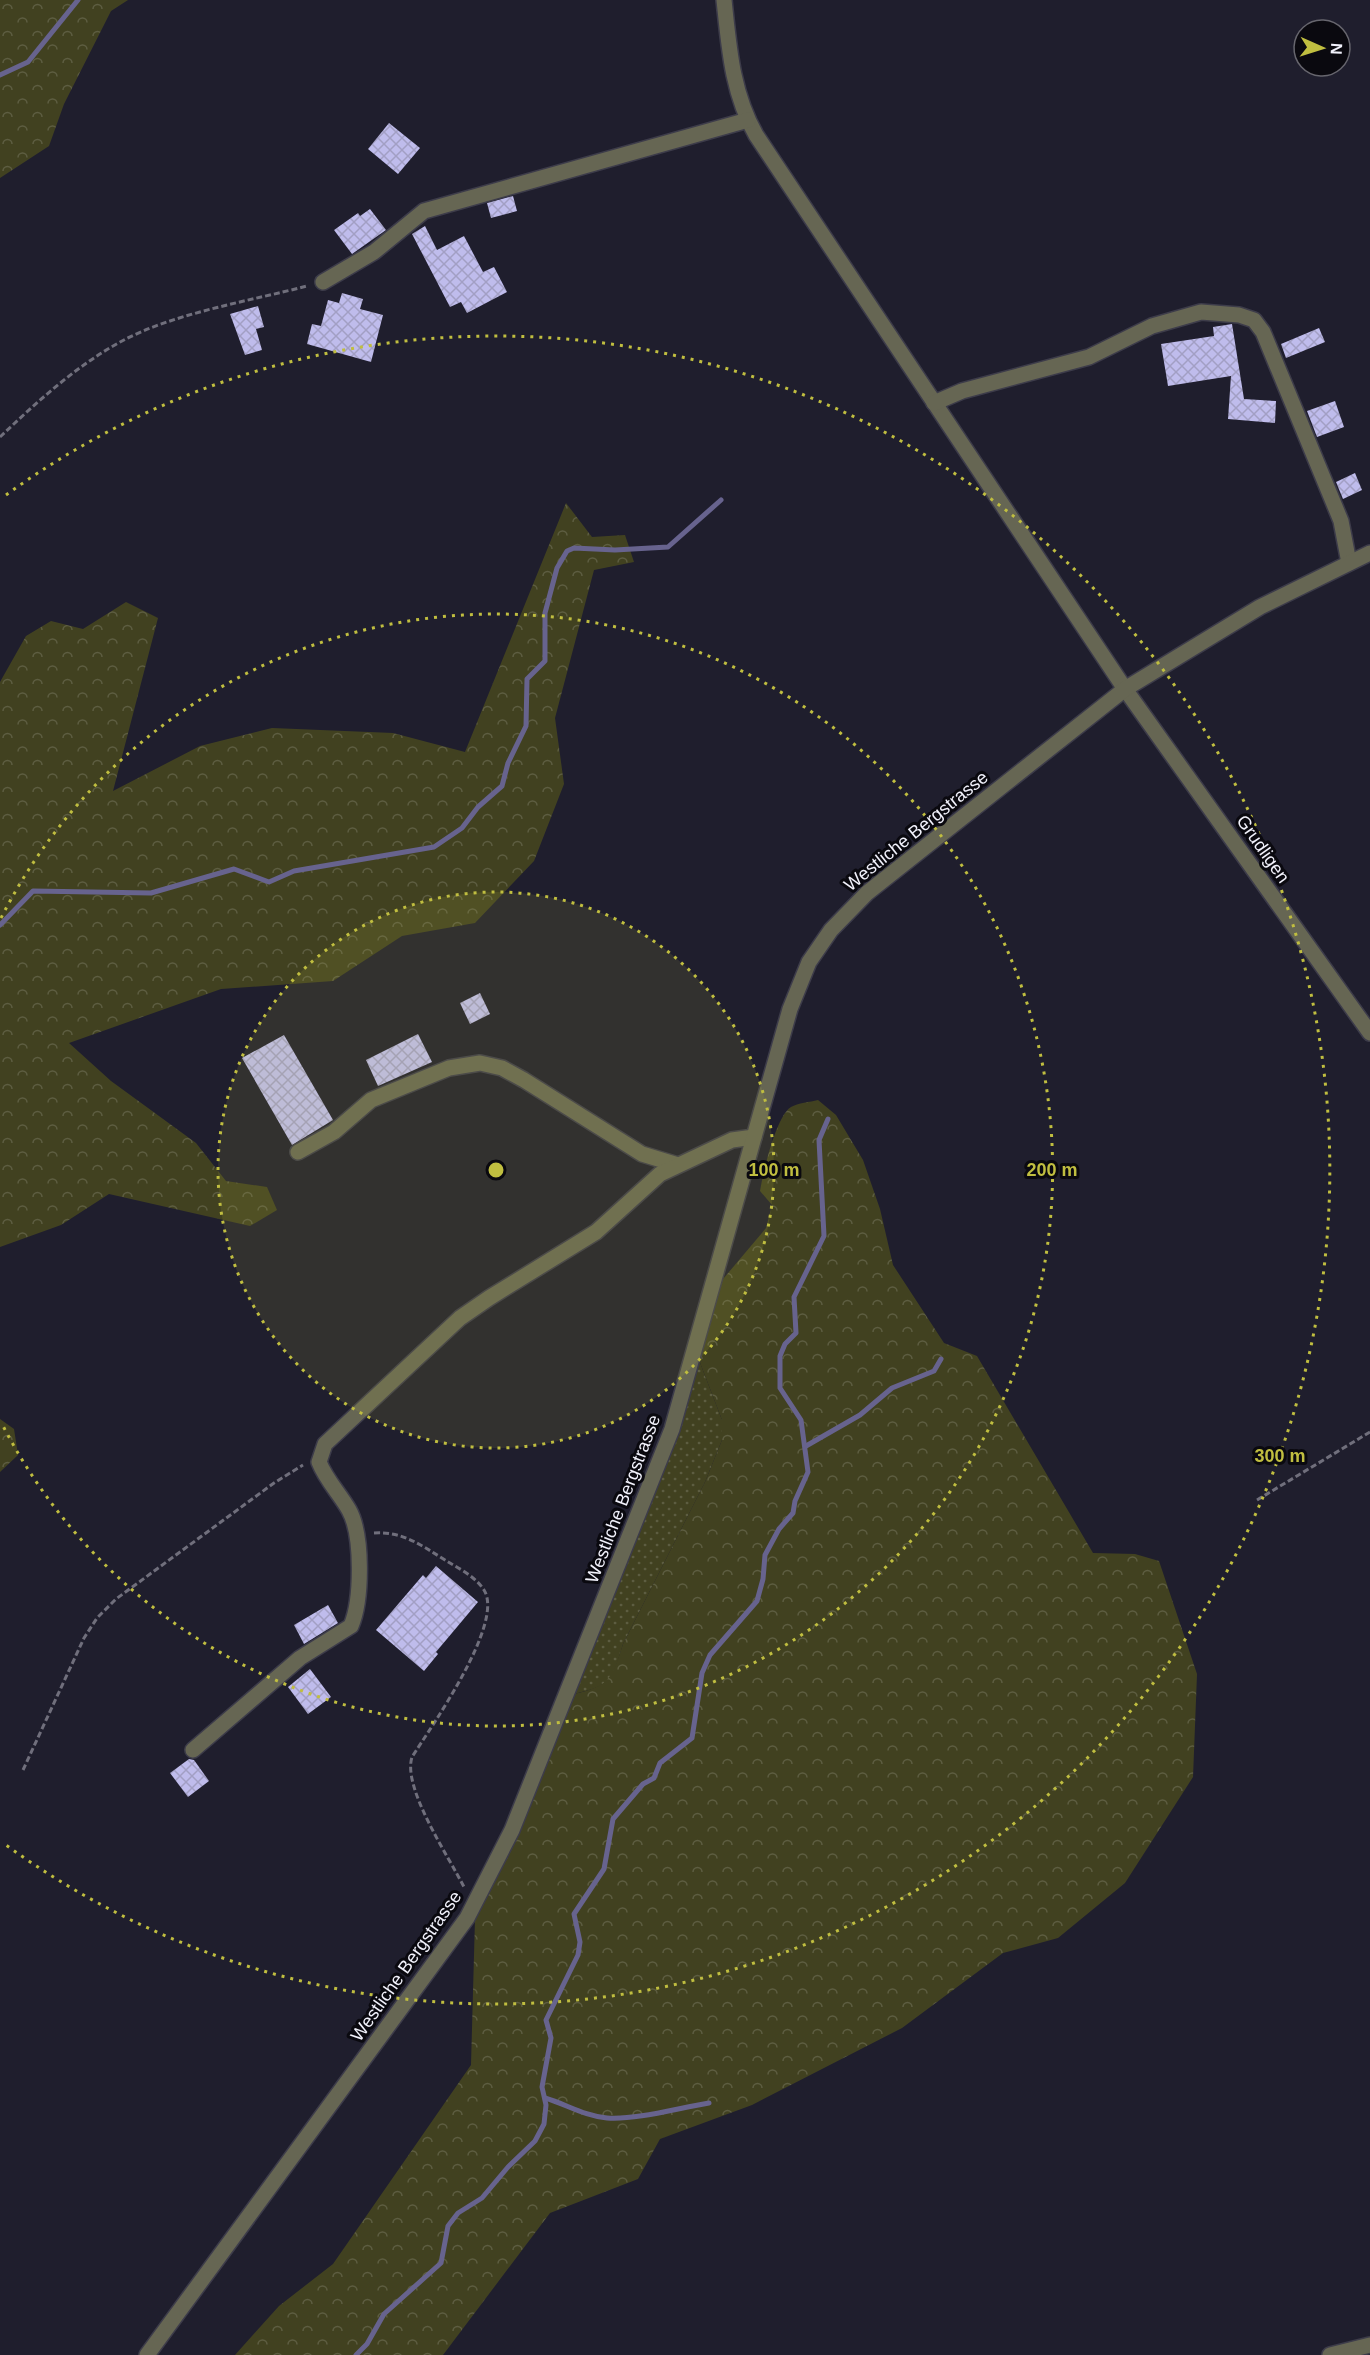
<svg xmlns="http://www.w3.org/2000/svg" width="1370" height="2355" viewBox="0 0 1370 2355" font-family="Helvetica,sans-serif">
<defs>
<pattern id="grass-dots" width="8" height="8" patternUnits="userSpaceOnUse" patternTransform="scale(1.5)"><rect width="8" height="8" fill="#414120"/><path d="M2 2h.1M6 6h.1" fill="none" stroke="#5d5d41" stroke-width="1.8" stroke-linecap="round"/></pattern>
<pattern id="forest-crowns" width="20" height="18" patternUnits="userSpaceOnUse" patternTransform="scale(1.5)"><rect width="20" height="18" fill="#414120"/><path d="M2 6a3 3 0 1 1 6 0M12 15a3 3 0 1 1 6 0" fill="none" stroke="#5d5d41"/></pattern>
<pattern id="building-cross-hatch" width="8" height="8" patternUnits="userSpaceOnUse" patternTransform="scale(1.5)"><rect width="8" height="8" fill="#bfbcec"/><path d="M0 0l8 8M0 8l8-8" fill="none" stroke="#a29fc4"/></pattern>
</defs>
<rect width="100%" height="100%" fill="#1f1e2d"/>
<path fill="url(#grass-dots)" d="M699,1360l23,60v20l-17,42 -82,162c-11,36 -11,41 -49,50l92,-231z"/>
<g fill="url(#forest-crowns)">
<polygon points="0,0 128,0 111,11 64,104 49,146 0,178"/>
<polygon points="566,503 592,537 625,535 634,562 594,570 555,718 564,784 534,861 475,923 402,936 333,981 221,989 69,1043 111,1081 196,1143 226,1181 267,1187 277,1210 250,1226 109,1194 61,1225 0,1247 0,682 26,636 51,621 83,629 126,602 158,618 113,791 200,746 272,728 393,733 465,752"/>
<path d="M818,1100l18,15 27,45 17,49 13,56 51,78 33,13 116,197 42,1 24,7 38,113 -4,103 -68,106 -67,55 -55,15 -101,75 -150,77 -92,34 -22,40 -88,34 -107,142h-208l44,-49 54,-42 138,-199 4,-146 46,-93 53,-132c36,-8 38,-16 49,-50l82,-162 17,-42v-20l-23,-60 19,-75 48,-57 6,-23 -12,-14c3,-18 16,-75 31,-84 7,-4 19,-5 27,-7z"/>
<polygon points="0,1419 14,1429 18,1455 0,1472"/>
</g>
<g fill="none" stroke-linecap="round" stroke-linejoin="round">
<g stroke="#67638e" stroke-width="5">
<polyline points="0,75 28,62 78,0"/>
<polyline points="0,925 33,891 151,893 234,869 269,882 294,871 434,847 462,828 478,807 502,786 508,763 526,726 527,679 545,661 545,613 557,568 567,551 574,548 615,550 668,547 721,500"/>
<polyline points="806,1446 860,1415 892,1388 934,1371 941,1359"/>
<path d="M545,2098c21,6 39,18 62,20 30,2 71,-10 102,-15"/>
<polyline points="356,2355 367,2344 384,2314 441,2263 448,2226 458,2213 482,2198 508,2167 535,2141 544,2124 546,2105 542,2087 551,2038 546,2020 578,1955 580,1942 574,1914 604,1869 613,1819 643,1784 654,1778 660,1763 692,1738 702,1673 710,1655 757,1601 763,1579 765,1555 779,1529 793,1513 795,1501 808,1472 801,1420 780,1388 780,1356 785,1344 796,1333 794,1297 824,1236 819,1140 828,1119"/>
</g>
</g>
<g fill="url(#building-cross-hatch)">
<polygon points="389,123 420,148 398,174 368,149"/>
<polygon points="513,196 517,211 491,218 487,203"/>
<polygon points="370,209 386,230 352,254 334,230 358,213 360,216"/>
<polygon points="425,226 437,250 464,236 483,272 494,267 507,292 467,313 461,302 450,307 412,234"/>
<polygon points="342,293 363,299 360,309 383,315 371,362 307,344 312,324 321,326 328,300 339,303"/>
<polygon points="258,306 264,327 256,329 262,350 245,355 230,314"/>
<polygon points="1232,324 1244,399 1276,401 1275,423 1228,419 1231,376 1168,386 1161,344 1214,336 1213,327"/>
<polygon points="1319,328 1325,342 1286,358 1281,344"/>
<polygon points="1335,401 1344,427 1317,437 1307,411"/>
<polygon points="1355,473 1362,490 1343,499 1336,482"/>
<polygon points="480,993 490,1014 470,1024 460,1003"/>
<polygon points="418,1034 432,1062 378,1086 366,1060"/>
<polygon points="284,1035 333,1120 292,1145 242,1058"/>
<polygon points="436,1566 478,1602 436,1652 438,1654 424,1671 376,1630 423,1575 426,1578"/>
<polygon points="328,1605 338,1623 304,1644 294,1625"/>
<polygon points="310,1669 331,1697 308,1714 288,1687"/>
<polygon points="189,1759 194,1760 209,1781 188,1797 170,1773"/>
</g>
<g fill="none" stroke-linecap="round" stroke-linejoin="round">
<defs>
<g id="minor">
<path d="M724,0c5,47 8,93 32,135l369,554 245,344"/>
<polyline points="323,282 374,252 424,211 748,120"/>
<polyline points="934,403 962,391 1089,357 1152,326 1201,312 1239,315 1254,320 1263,332 1341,521 1349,563"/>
<polyline points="298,1152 334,1132 371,1100 449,1068 480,1063 502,1068 524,1080 642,1154 678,1165"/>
<path d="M193,1750l107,-92 51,-32c11,-26 12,-91 -2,-116 -9,-16 -23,-30 -30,-48l6,-18 135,-126 29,-20 107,-66 64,-58 72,-34 22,-3"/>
<polyline points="147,2355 467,1918 512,1830 672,1429 790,1009 809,962 831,930 867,893 1125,689 1260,607 1370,553"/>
<polyline points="1330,2355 1370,2345"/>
</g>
</defs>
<use href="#minor" stroke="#3d3c4a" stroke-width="18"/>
<g stroke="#706f7c" stroke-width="3" stroke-dasharray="6 3" stroke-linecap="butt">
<path d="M0,437c37,-35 77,-72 122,-96 52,-28 128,-40 185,-55"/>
<polyline points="1257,1500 1370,1432"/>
<path d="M374,1533c28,-2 47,12 71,27 13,8 30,16 39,30 21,33 -53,137 -72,167 -10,31 37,100 52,130"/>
<polyline points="23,1770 84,1638 97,1618 116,1599 274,1483 303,1465"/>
</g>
<use href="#minor" stroke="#666653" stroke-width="15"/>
</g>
<circle cx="496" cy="1170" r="278" fill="#c0be40" fill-opacity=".12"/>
<g fill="none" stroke="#c0be40" stroke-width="3" stroke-dasharray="3 6">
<circle cx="496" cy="1170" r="278"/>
<path d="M1 918A556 556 0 1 1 1 1422"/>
<path d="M6 495A834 834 0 1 1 6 1845"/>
</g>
<g text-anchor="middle" stroke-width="6" stroke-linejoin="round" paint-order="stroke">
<g font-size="18" fill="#f2f2fc" stroke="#0a090f">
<text transform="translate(916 831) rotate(-39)" y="6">Westliche Bergstrasse</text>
<text transform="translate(1263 849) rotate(55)" y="6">Grudligen</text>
<text transform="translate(623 1499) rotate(-69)" y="6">Westliche Bergstrasse</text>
<text transform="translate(406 1966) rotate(-55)" y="6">Westliche Bergstrasse</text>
</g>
</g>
<circle cx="496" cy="1170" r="9" fill="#c0be40" stroke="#0a090f" stroke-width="3"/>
<g font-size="18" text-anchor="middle" font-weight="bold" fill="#c0be40" stroke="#0a090f" stroke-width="6" stroke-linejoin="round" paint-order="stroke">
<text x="774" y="1176">100 m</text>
<text x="1052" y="1176">200 m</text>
<text x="1280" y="1462">300 m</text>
</g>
<g transform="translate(1322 48) rotate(93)"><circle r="28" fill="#0a090f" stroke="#67666e" stroke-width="1.5"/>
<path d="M0-4.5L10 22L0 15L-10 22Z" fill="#c0be40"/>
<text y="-9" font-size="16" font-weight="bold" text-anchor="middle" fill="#f2f2fc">N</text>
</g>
</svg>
